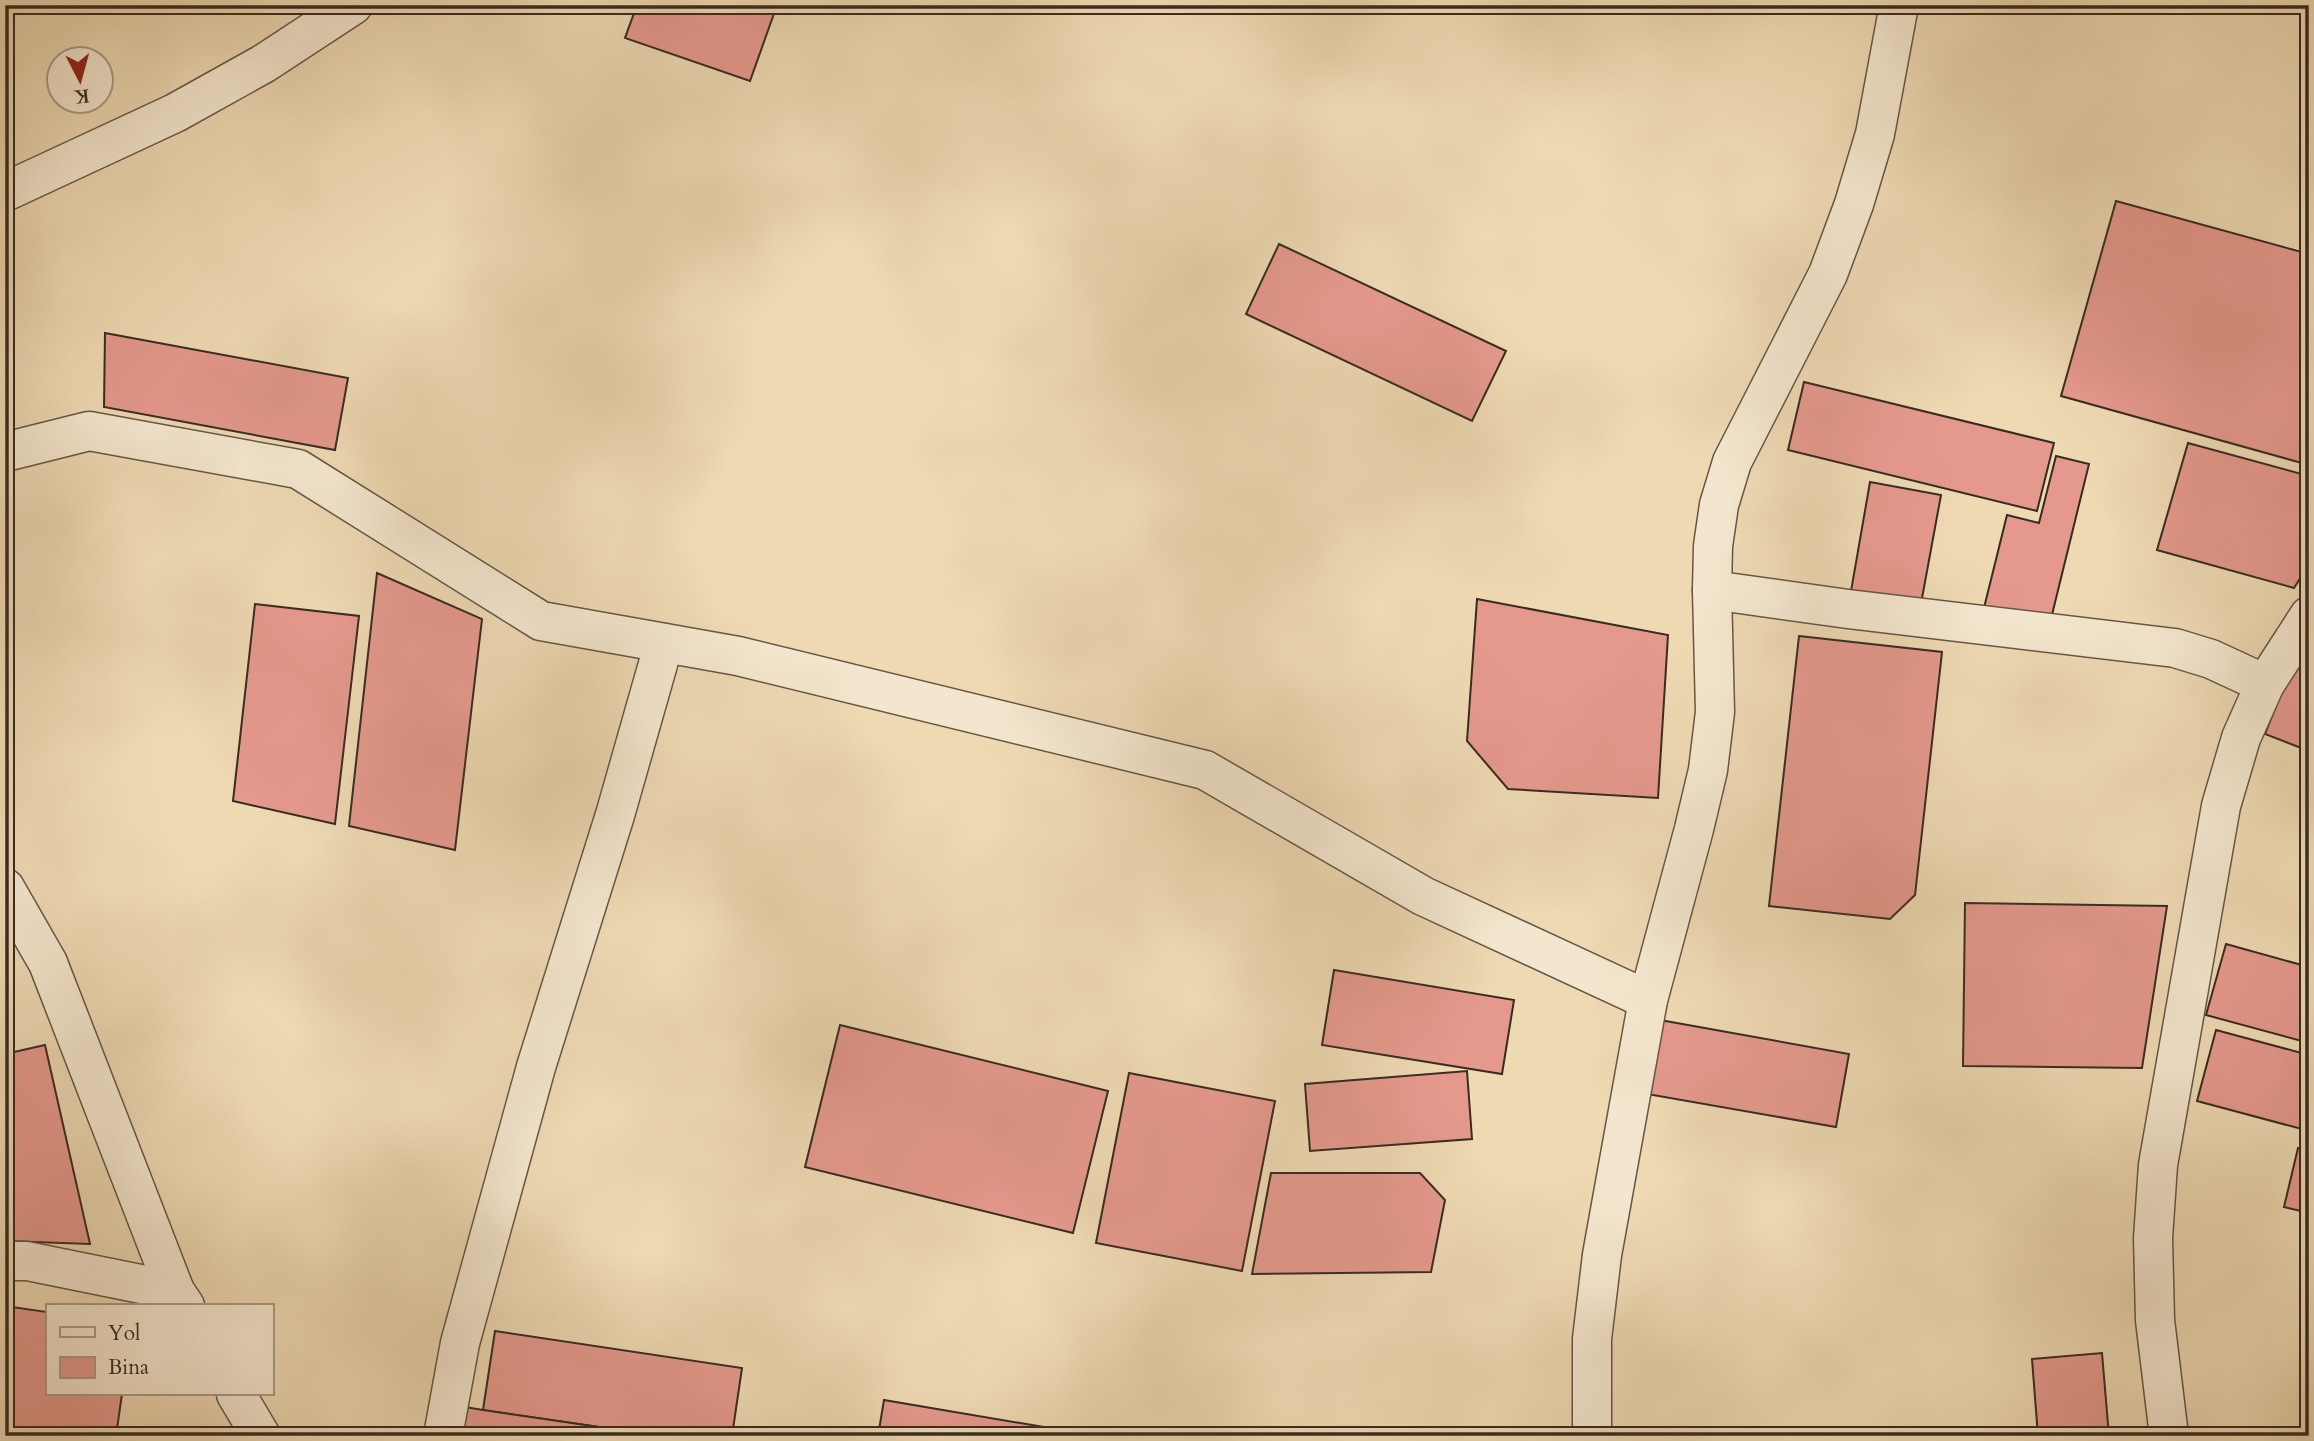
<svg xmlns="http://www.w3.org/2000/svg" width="2314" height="1441" viewBox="0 0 2314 1441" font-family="Cardo,serif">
<rect width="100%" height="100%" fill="#eed9b3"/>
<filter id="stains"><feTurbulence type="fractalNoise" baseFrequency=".00286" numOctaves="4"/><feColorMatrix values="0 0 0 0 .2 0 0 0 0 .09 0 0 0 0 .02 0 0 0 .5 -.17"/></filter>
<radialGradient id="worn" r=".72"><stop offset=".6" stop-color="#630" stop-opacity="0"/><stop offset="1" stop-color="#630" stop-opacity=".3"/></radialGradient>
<g fill="#e5998d" stroke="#372c22" stroke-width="2">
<polygon points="637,5 767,5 776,8 750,81 625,38"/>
<polygon points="2116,201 2309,254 2309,465 2061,396"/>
<polygon points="1279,244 1506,351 1472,421 1246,314"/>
<polygon points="105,333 348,378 335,450 104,407"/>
<polygon points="1804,382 2054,443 2037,511 1788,450"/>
<polygon points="2188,443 2309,476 2309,564 2294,588 2157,550"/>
<polygon points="2056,456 2089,464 2048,631 1982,616 2007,515 2039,523"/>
<polygon points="1870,482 1941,495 1920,609 1850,597"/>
<polygon points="377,573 482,619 455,850 349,826"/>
<polygon points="1477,599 1668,635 1658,798 1508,789 1467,741"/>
<polygon points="255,604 359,616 335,824 233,801"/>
<polygon points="1799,636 1942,652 1915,895 1890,919 1769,906"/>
<polygon points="2293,664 2309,670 2309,751 2265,734"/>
<polygon points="1965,903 2167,906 2142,1068 1963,1066"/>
<polygon points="2226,944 2309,967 2309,1043 2206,1015"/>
<polygon points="1334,970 1514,1000 1502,1074 1322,1045"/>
<polygon points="1660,1020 1849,1054 1836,1127 1647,1094"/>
<polygon points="840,1025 1108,1091 1073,1233 805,1167"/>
<polygon points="2216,1030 2309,1055 2309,1131 2197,1101"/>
<polygon points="45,1045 90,1244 5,1241 5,1054"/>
<polygon points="1467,1071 1472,1139 1310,1151 1305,1084"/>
<polygon points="1129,1073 1275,1101 1242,1271 1096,1243"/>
<polygon points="2298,1148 2309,1151 2309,1213 2284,1207"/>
<polygon points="1271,1173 1420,1173 1445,1200 1431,1272 1252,1274"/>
<polygon points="5,1306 47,1312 47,1394 122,1394 116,1436 5,1436"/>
<polygon points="495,1331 742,1368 732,1436 661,1436 483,1410"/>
<polygon points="2102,1353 2109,1436 2038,1436 2032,1359"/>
<polygon points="884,1400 1097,1436 878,1436"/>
<polygon points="465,1407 483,1410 661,1436 461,1436"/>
</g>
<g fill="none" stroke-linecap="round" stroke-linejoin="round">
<defs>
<g id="street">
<polyline points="5,192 175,113 263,64 353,5"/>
<polyline points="5,452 89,431 298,469 541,621 738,656 1205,770 1423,896 1648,1000"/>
<polyline points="1712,590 1848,609 2175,648 2211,659 2265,684"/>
<polyline points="5,888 48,963 175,1291 185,1306"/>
<polyline points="5,1261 27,1261 175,1291"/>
<polyline points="236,1394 261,1436"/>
<polyline points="443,1436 460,1343 536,1067 615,815 664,643"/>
<polyline points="1592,1436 1592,1339 1602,1255 1648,1000 1694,829 1708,770 1715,712 1712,590 1713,546 1719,505 1732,462 1828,274 1854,204 1875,134 1899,5"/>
<polyline points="2169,1436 2155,1320 2153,1238 2158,1165 2221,806 2241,738 2265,684 2309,616"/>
</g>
</defs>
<use href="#street" stroke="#655746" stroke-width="41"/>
<use href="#street" stroke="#f4e6ce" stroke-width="38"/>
</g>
<rect width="2314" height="1441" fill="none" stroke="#eed9b3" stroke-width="28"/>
<rect x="7" y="7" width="2300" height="1427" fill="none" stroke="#372c22" stroke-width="3.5"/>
<rect x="14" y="14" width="2286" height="1413" fill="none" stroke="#372c22" stroke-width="2"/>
<rect x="46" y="1304" width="228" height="91" fill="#f4e6ce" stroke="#a89c89" stroke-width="2"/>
<rect x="60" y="1327" width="35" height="10" fill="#f4e6ce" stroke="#a89c89" stroke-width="2"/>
<text x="108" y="1340" font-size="21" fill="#372c22">Yol</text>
<rect x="60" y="1357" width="35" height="21" fill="#e5998d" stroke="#a89c89" stroke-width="2"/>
<text x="108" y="1374" font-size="21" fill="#372c22">Bina</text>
<g transform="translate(80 80) rotate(174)"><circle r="33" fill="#f4e6ce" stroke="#a89c89" stroke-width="2"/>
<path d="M0-5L12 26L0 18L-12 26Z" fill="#8f2418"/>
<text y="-10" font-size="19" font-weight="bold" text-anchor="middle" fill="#372c22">K</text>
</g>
<rect width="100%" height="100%" filter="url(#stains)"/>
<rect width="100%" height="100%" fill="url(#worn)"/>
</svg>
